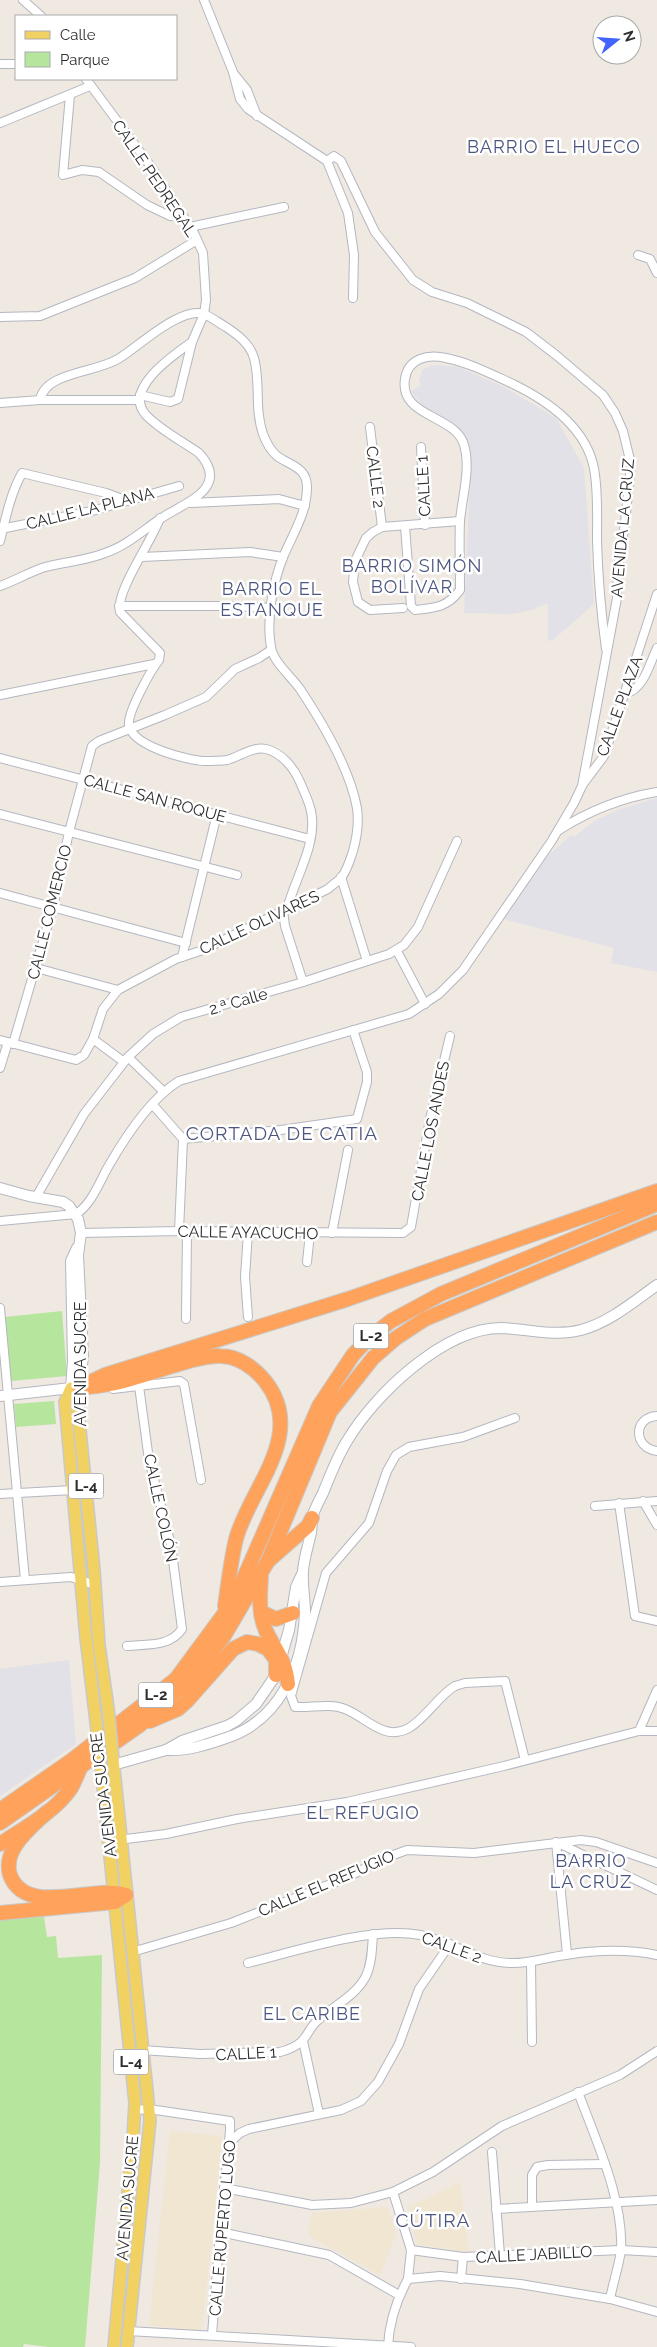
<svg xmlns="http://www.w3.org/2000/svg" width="657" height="2347" viewBox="0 0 657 2347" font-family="Raleway,sans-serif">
<rect width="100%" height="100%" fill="#efe9e1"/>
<g fill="#e3e1e8">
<polygon points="438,365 458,367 504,387 556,418 584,468 594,604 553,640 548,641 548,603 532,610 512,614 464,613 471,460 470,449 466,438 457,427 421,404 411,391 421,385 419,380 422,370 431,366"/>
<polygon points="657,798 657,972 611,963 614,948 503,919 543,860 571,835 574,837 594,821 618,810"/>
<polygon points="69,1660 76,1744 0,1796 0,1669"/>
</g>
<g fill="#f0e6d1">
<polygon points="170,2131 222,2136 202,2331 149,2325"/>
<polygon points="460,2182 469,2253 417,2244 409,2207"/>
<polygon points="387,2207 396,2234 380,2275 312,2238 308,2231 312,2213"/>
</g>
<g fill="#b6e59e">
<polygon points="62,1311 67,1376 11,1381 5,1317"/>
<polygon points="54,1401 56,1424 16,1427 14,1404"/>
<polygon points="44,1917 47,1937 56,1936 58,1958 102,1955 100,2163 85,2347 49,2347 24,2344 23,2347 0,2347 0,1919"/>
</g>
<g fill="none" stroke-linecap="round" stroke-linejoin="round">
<defs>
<g id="street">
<polyline points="23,0 41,16"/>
<polyline points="204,0 233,72 240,99 248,109 327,161 348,213 354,255 353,298"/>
<polyline points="0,64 16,64"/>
<polyline points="234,74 247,90 257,116"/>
<polyline points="86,79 152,168 194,233 203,253 206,300 204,314 192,342 178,399 170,402 140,395"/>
<polyline points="70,95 63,175 82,170 99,172 147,205 170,216 183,217"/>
<polyline points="0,123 90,86"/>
<polyline points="190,227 284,207"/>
<polyline points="638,255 650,259 657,273"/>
<polyline points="0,317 40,316 135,278 197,240"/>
<polyline points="0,403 40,400 140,400"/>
<polyline points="370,427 382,527"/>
<polyline points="421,447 425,525"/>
<polyline points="191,503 279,499 305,506"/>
<path d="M160,518c-8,23 -45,74 -40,94l40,41 -1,7c-8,10 -32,53 -30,65 3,21 57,35 75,36 7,0 15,0 23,-1 12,-3 26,-14 39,-11 16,4 28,19 34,33 4,10 9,19 11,29 7,32 -16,67 -24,98"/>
<path d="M405,526l6,80 4,4c20,-2 33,-3 45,-20 0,-23 -1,-46 0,-69 2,-24 12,-55 3,-79 -11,-27 -64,-26 -58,-63 3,-21 23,-25 41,-21 24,5 45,16 67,26 37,18 77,46 82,91 3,21 2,43 2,65 1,37 4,72 9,109"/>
<polyline points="0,529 92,511 179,486"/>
<path d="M0,541c6,-24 10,-46 22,-68l84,20 22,8"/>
<polyline points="142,557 250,552 283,557"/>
<path d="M0,586c14,-5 28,-13 42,-18 21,-6 43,-7 63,-15 21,-7 37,-22 55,-34 23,-16 72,-30 39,-66 -17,-12 -39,-23 -53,-38 -24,-26 29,-61 46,-73"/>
<polyline points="119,606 233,606 272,608"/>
<polyline points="403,608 370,610 358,602 353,582 355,561 366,538 373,532 382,527 460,521"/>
<path d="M625,694c19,-5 24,-29 32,-46"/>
<polyline points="0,695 154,664"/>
<polyline points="0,758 310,839"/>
<polyline points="583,784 604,756 657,594"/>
<polyline points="0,814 237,875"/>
<path d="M559,830c30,-19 62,-32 98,-38"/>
<polyline points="341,877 367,961"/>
<polyline points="0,893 186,943"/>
<polyline points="283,911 285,926 303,982"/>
<polyline points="397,951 425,1004"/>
<polyline points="182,957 217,814"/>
<polyline points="36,968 118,990"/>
<polyline points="93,1039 124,1062"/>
<path d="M0,1040l76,20 8,-5 9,-16 10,-30 15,-19 58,-31 27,-9 125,-61c4,-4 9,-7 13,-11 6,-7 9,-18 12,-27 4,-14 6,-29 4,-43 -7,-38 -35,-86 -57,-119 -8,-12 -27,-27 -29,-42 -5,-28 2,-66 13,-92 10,-23 23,-43 23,-68 0,-20 -18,-22 -30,-31 -7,-6 -11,-14 -14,-22 -9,-26 -2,-51 -9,-76 -4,-14 -16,-23 -28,-31 -7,-4 -15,-10 -22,-13 -24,-8 -67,34 -86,45 -23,14 -73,13 -78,41"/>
<polyline points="13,1044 53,907 69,832 92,746 99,741 165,715 206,697 235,669 259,658 271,650"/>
<polyline points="128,1057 164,1092"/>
<polyline points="0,1068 8,1042"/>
<polyline points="153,1105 183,1139 179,1231"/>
<polyline points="183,1139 281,1130 357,1119 367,1082 367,1072 353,1030"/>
<polyline points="36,1197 84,1114 128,1057 153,1034 181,1017 300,983 389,954 404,945 418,927 457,841"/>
<path d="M0,1221l76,-7c15,-9 23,-31 32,-47 16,-28 43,-69 71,-86l230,-67 30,-20 24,-24 88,-128 23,-39 8,-17 35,-188 1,-29 7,-46 6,-59 -8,-33 -8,-18 -12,-18 -47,-40 -30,-23 -59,-29 -35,-11 -19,-12 -38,-48 -34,-71 -7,-5 -7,5"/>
<polyline points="81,1233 179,1231 403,1233 411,1227 430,1119 450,1036"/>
<polyline points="332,1233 348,1150"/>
<polyline points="307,1262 310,1233"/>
<polyline points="0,1308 25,1580"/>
<polyline points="248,1317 245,1277 248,1232"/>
<polyline points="186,1319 187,1231"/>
<polyline points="113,1389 180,1381 184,1384 201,1480"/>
<path d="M657,1416c-24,1 -24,32 0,35"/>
<path d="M515,1418l-52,19 -54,10 -13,8 -9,16 -18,52 -43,50 -35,123 4,11c16,1 35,-4 50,2 21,8 39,33 64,19 18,-11 29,-32 46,-42l10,-3 40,-2 20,79"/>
<polyline points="0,1494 73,1490"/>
<polyline points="643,1501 657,1525"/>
<polyline points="619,1503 635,1616 657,1621"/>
<polyline points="595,1506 657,1501"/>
<polyline points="0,1582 71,1577 95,1585"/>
<path d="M127,1646c20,-2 43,1 55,-17l-11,-84 -22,-85 -10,-74"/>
<polyline points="639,1731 657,1690"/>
<polyline points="118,1840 166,1834 237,1819 347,1802 504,1766 639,1731 657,1731"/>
<polyline points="132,1952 231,1923 346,1878 385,1858 407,1850 474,1853 581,1840 596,1842 657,1863"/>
<polyline points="567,1954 556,1842 657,1890"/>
<polyline points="531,1962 532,2042"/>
<path d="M248,1963c48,-12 125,-37 172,-28 32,6 57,27 90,28 19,1 37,-6 56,-8 30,-5 61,-6 91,0"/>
<polyline points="303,2041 319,2114"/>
<path d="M142,2050l58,4 80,-2c8,-2 14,-4 21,-10 6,-5 9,-15 16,-21 16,-15 39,-25 49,-45 6,-13 6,-28 7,-42"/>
<path d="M578,2092c17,46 46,108 43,158 -2,16 -8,33 -11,49"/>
<polyline points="134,2110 149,2109 230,2121 230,2131 220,2232 212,2335"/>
<polyline points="229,2143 240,2133 249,2129 341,2110 361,2101 378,2082 399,2044 419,1989 450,1944"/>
<polyline points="492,2152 500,2255"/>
<polyline points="224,2188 312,2205 351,2203 393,2192 433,2172 502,2126 620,2075 657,2051"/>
<polyline points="393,2192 411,2250 408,2279"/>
<polyline points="532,2205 532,2175 537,2167 548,2165 605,2164"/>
<polyline points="496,2209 657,2200"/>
<polyline points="220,2232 329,2255 399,2295"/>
<polyline points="411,2250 463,2257 621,2250 657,2252"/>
<polyline points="461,2279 463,2257"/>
<polyline points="128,2331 411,2347"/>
<path d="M388,2347c1,-24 9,-48 20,-68l32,-3 80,8 90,15 47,13"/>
</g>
<g id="secondary">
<polyline points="0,1188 29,1196 63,1202 69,1206 78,1219 81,1233 78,1255 83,1357 79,1387"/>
<polyline points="0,1396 71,1388 73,1361 71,1261 77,1248"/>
<path d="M166,1750c21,1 40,-5 60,-12 53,-17 77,-71 79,-125 0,-14 -3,-28 -2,-42 1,-13 5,-25 8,-38 1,-5 0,-10 1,-15 2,-8 7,-17 11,-25 7,-17 14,-36 24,-52 27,-46 97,-113 154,-113 27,1 53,9 80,2 29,-8 52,-28 76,-45"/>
<polyline points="113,1765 166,1750 182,1741 227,1726 236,1721 256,1704 276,1675 289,1630 296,1587 302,1574"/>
</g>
<g id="primary">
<polyline points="97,1730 86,1638 65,1402 71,1388 79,1387 78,1410 94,1570 99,1645 108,1708"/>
<polyline points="113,1759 150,2120 127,2347"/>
<polyline points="102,1777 135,2103 133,2138 114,2347"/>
</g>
<g id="highway">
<polyline points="79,1387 105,1375 348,1299 657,1191"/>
<path d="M88,1387c29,-2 56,-12 84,-21 15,-4 32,-11 48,-10 17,0 34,11 45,25 43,54 -16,108 -29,158 -5,21 -8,45 -11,67"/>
<polyline points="268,1561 308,1526 312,1518"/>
<path d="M261,1577c-1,19 -3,36 5,54 10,21 19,27 22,53"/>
<polyline points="261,1612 276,1619 293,1613"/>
<polyline points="150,1721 178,1709 187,1701 233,1649 247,1642 258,1644 268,1649 276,1660 276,1675"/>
<polyline points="0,1810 72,1760 176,1679 224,1614 240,1587 319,1406 353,1355 368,1339 391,1321 441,1294 657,1204"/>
<path d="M47,1812c-16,16 -45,37 -37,63 16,43 84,9 116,20"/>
<polyline points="0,1823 140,1725 196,1673 224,1636 268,1561 330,1412 373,1358 396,1338 425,1319 657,1222"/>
<path d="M0,1844c24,-16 55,-32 71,-56 4,-7 7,-15 10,-22"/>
<polyline points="0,1913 115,1902 126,1895"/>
</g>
</defs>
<use href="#street" stroke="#b4b7c1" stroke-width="10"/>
<use href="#secondary" stroke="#b4b7c1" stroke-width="12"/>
<use href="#primary" stroke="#c9c9c9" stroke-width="14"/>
<use href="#highway" stroke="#c9c9c9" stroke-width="16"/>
<use href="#street" stroke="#fff" stroke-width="8"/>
<use href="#secondary" stroke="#fff" stroke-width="10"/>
<use href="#primary" stroke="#f2d163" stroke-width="11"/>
<use href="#highway" stroke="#ffa35c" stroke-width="14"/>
<defs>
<g id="primary-bridge">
<polyline points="108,1708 113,1759"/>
<polyline points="97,1730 102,1777"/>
</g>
</defs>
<use href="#primary-bridge" stroke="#c9c9c9" stroke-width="14" stroke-linecap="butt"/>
<use href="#primary-bridge" stroke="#f2d163" stroke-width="11"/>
</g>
<g text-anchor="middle" stroke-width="5" stroke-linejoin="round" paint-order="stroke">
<g fill="#fff" stroke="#6d6d6d" stroke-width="1">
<rect x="353.5" y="1323.5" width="35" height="25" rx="4"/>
<rect x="68.5" y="1473.5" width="35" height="25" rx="4"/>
<rect x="138.5" y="1682.5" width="35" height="25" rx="4"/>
<rect x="113.5" y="2049.5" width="35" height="25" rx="4"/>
</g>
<g font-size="15" font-weight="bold" fill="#2e2e2e">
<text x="371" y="1341">L-2</text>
<text x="86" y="1491">L-4</text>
<text x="156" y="1700">L-2</text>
<text x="131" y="2067">L-4</text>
</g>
<g font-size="16" fill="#2e2e2e" stroke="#fff">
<text transform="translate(155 178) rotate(56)" y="6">CALLE PEDREGAL</text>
<text transform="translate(376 477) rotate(83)" y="6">CALLE 2</text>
<text transform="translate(423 486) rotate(-93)" y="6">CALLE 1</text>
<text transform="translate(90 508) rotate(-14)" y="6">CALLE LA PLANA</text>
<text transform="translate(622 528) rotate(-85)" y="6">AVENIDA LA CRUZ</text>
<text transform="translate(619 706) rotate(-70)" y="6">CALLE PLAZA</text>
<text transform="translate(155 798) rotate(15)" y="6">CALLE SAN ROQUE</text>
<text transform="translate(49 912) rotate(-76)" y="6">CALLE COMERCIO</text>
<text transform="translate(259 922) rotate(-25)" y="6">CALLE OLIVARES</text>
<text transform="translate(238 1001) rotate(-16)" y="6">2.ª Calle</text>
<text transform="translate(430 1131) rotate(-79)" y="6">CALLE LOS ANDES</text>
<text transform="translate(248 1232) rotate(1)" y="6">CALLE AYACUCHO</text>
<text transform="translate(80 1364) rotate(-90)" y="6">AVENIDA SUCRE</text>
<text transform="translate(161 1508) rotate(78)" y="6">CALLE COLÓN</text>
<text transform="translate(103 1795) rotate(-97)" y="6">AVENIDA SUCRE</text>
<text transform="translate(326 1883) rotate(-23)" y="6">CALLE EL REFUGIO</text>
<text transform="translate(452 1947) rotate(20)" y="6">CALLE 2</text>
<text transform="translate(246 2053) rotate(-3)" y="6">CALLE 1</text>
<text transform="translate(127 2198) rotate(-85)" y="6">AVENIDA SUCRE</text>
<text transform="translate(222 2228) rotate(-85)" y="6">CALLE RUPERTO LUGO</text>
<text transform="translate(534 2254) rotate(-3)" y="6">CALLE JABILLO</text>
</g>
<g font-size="18" letter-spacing="1" fill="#4d5680" stroke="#fff">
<text x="554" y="153">BARRIO EL HUECO</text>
<text x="412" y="572">BARRIO SIMÓN<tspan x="412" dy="21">BOLÍVAR</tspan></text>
<text x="272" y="595">BARRIO EL<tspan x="272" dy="21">ESTANQUE</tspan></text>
<text x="363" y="1819">EL REFUGIO</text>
<text x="591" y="1867">BARRIO<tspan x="591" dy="21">LA CRUZ</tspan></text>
<text x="312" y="2020">EL CARIBE</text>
</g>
<g font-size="19" letter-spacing="1" fill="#4d5680" stroke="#fff">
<text x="282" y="1140">CORTADA DE CATIA</text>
<text x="433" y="2227">CÚTIRA</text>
</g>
</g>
<rect x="15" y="15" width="162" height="65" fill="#ffffff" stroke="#ababab"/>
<rect x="25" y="31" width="25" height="8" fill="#f2d163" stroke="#ababab"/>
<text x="60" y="40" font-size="15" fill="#2e2e2e">Calle</text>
<rect x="25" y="52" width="25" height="15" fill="#b6e59e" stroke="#ababab"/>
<text x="60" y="65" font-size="15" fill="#2e2e2e">Parque</text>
<g transform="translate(617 40) rotate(73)"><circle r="24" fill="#ffffff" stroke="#ababab"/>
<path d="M0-4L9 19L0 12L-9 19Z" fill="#4264fb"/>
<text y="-8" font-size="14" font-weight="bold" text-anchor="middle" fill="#2e2e2e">N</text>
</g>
</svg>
